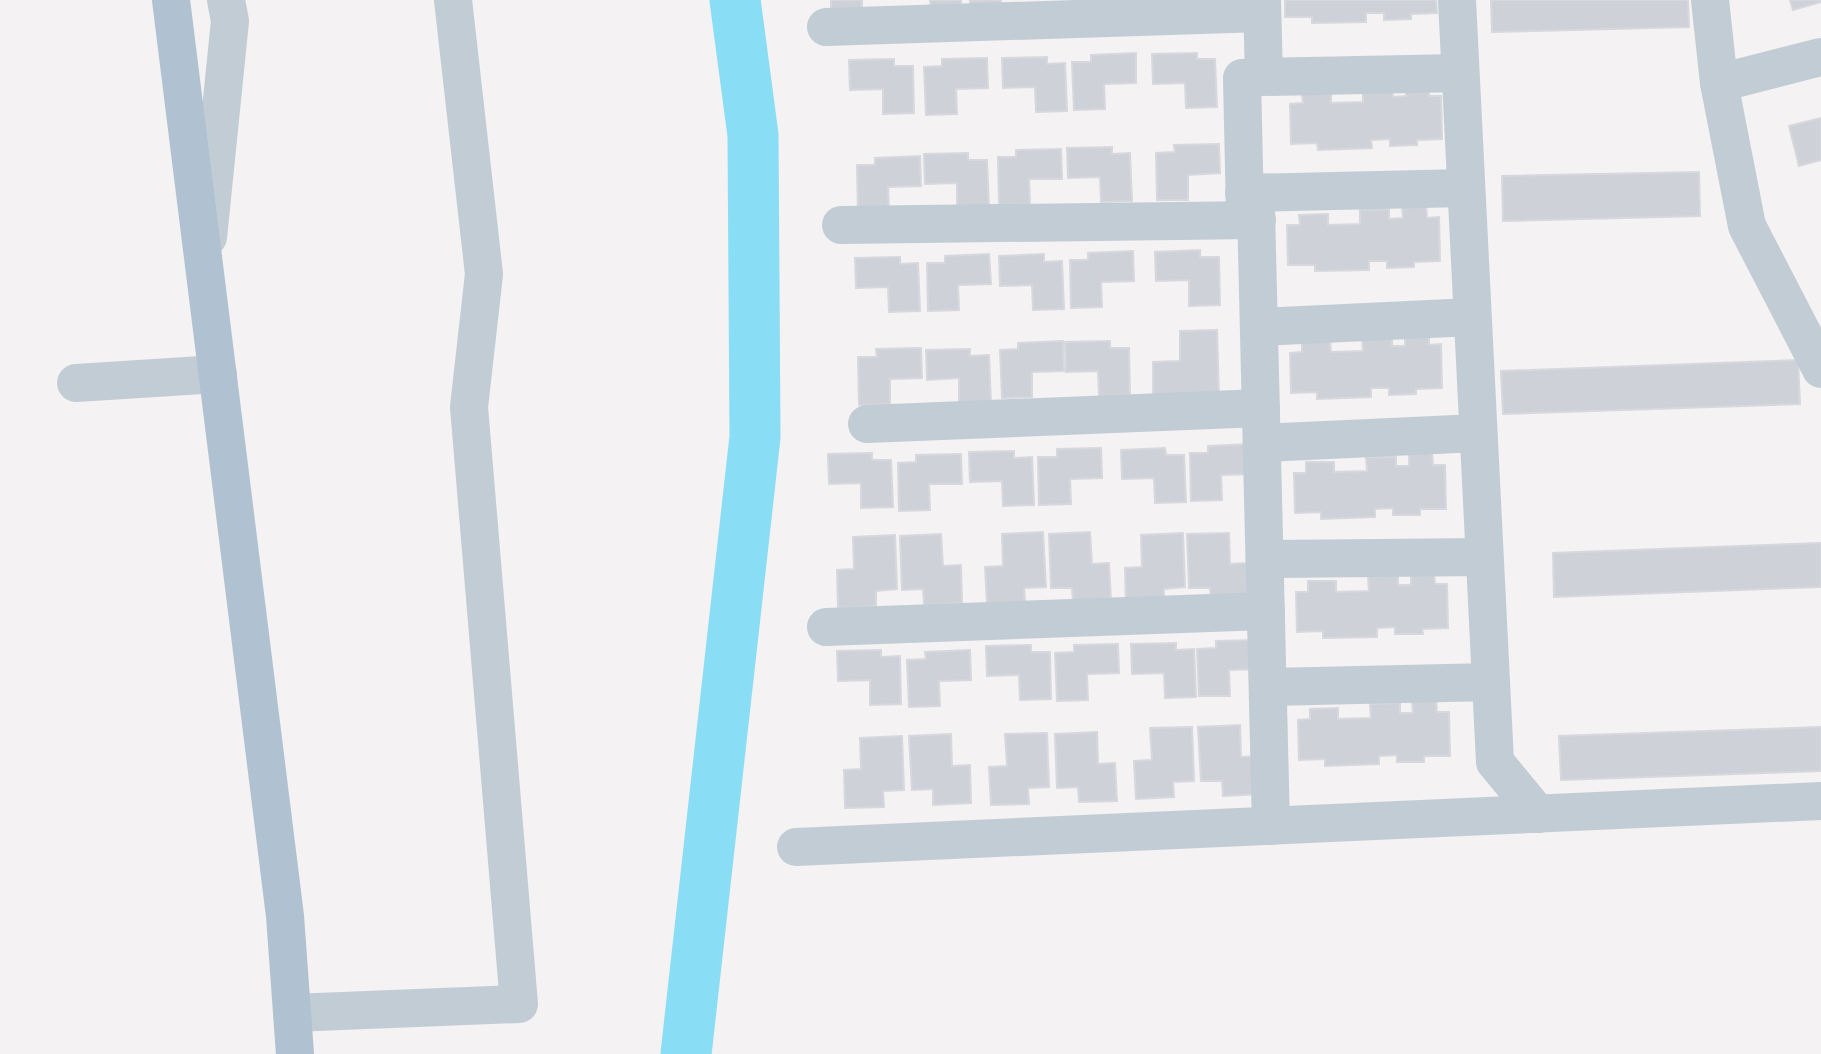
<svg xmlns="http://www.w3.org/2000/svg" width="1821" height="1054" viewBox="0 0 1821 1054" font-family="'Asap Condensed',sans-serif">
<rect width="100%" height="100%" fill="#f4f2f2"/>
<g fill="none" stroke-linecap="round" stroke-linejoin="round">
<polyline stroke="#89ddf4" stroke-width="51" points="686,1054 755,437 753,135 735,0"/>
</g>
<g fill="#ced1d7" stroke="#d6d8de" stroke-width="2">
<polygon points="831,0 862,0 862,8 831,9"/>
<polygon points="930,0 961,0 961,7 931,8"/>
<polygon points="970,0 1001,0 1001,8 970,9"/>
<polygon points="1285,0 1436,0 1437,13 1411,14 1411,19 1384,20 1384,13 1366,13 1366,22 1312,23 1312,17 1285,17"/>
<polygon points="1491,0 1688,0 1689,27 1492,32"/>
<polygon points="1790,0 1821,0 1821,2 1793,10"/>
<polygon points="1136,53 1136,83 1104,84 1105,109 1074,110 1072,62 1091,62 1091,55"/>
<polygon points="1197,53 1197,59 1215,59 1217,107 1186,108 1185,83 1153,84 1152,54"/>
<polygon points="1047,57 1047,64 1065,63 1067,111 1036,112 1035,87 1003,88 1002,58"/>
<polygon points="987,58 988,88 956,89 957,114 926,115 924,67 942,66 942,59"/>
<polygon points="894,59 894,66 913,66 914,113 883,114 883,89 850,90 849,60"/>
<polygon points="1429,84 1429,96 1441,96 1442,139 1417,140 1417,145 1390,146 1390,139 1371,140 1372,148 1318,150 1317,143 1291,144 1290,104 1303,103 1302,93 1331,92 1331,103 1363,102 1363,88 1392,87 1393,97 1406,96 1405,85"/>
<polygon points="1821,118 1821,160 1799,166 1789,126"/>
<polygon points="1219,144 1220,173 1188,175 1188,200 1157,200 1156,153 1175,152 1174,145"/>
<polygon points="1112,147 1112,154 1130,153 1132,201 1101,202 1100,177 1068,178 1067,148"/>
<polygon points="1061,149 1062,179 1029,179 1030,204 999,205 998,157 1016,157 1016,150"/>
<polygon points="968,153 968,160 987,160 989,207 957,208 957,183 925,184 924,154"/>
<polygon points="920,156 921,186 888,187 889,212 858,213 857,165 875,165 875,158"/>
<polygon points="1699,172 1700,216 1503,221 1502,176"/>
<polygon points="1426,206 1427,218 1439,217 1440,261 1414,262 1414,267 1387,268 1387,261 1369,261 1369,270 1315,271 1315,265 1288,265 1287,225 1300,225 1299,215 1328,214 1328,225 1360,224 1360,210 1389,209 1389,219 1403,218 1402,207"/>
<polygon points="1200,250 1200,257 1219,257 1220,305 1189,306 1189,280 1156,281 1155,252"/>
<polygon points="1133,251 1134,281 1101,282 1102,307 1071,308 1070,260 1088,260 1088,253"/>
<polygon points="989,254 991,284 958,285 959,310 928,311 927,263 945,263 945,256"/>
<polygon points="1044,254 1044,262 1062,261 1064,309 1033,310 1032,285 1000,286 999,256"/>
<polygon points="900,257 900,264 918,263 920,311 889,312 888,287 856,288 855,258"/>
<polygon points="1217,330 1219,399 1153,400 1153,362 1180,361 1180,331"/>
<polygon points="1429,333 1429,345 1441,344 1442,388 1416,389 1416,394 1389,395 1389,388 1371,388 1371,397 1317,399 1317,392 1291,393 1290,353 1302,352 1302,342 1330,341 1331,352 1363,351 1362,337 1392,336 1392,346 1405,346 1405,334"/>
<polygon points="1063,341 1064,371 1032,372 1032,397 1002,398 1000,350 1018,349 1018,343"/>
<polygon points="1110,341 1110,348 1129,348 1130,395 1099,396 1098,371 1066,372 1065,342"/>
<polygon points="921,348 922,378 890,379 890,404 859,405 858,357 877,357 876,349"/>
<polygon points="970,349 970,356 989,355 991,403 959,404 959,378 927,380 926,350"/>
<polygon points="1798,360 1800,404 1503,414 1501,371"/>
<polygon points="1252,444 1253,474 1221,475 1222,500 1191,501 1190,453 1208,453 1208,446"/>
<polygon points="1101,448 1102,478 1070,479 1071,504 1039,505 1038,457 1057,457 1057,449"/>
<polygon points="1165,448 1166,455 1184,455 1186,502 1155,503 1154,478 1122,479 1121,450"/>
<polygon points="1014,451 1014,458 1032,457 1034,505 1003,506 1002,481 970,482 969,452"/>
<polygon points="872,453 872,460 891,460 893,507 861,508 861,483 829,484 828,454"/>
<polygon points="1432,453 1433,465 1445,465 1446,509 1420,509 1420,515 1393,515 1393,508 1375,509 1375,517 1321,519 1321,512 1295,513 1294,473 1306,473 1306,462 1334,462 1334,472 1367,471 1366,457 1396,457 1396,466 1409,466 1409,454"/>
<polygon points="961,454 962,484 929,484 930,510 899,511 898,463 916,462 916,455"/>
<polygon points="1043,532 1046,587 1024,588 1025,603 987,604 985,567 1003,566 1002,534"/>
<polygon points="1090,532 1092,564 1109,563 1111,601 1073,603 1072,588 1051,588 1049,534"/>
<polygon points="1183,533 1185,587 1164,589 1164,604 1126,606 1125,568 1142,567 1141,535"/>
<polygon points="1229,533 1230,564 1248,563 1249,601 1211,603 1210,588 1189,588 1187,534"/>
<polygon points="941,534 943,566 961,565 962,603 924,605 923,589 902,590 900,536"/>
<polygon points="895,535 897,589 876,591 876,606 838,608 837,570 854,569 853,537"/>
<polygon points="1821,543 1821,587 1554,597 1553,553"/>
<polygon points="1411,573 1434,573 1435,584 1447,584 1448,628 1422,629 1423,634 1395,634 1395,627 1377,628 1377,637 1323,638 1323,631 1297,632 1296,592 1308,592 1308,581 1336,581 1336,592 1369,591 1368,576 1398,576 1398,585 1411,585"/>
<polygon points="1260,640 1261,669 1229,670 1230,696 1199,696 1197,649 1216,648 1216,641"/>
<polygon points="1176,643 1176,650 1194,649 1196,697 1165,698 1164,673 1132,674 1131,644"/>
<polygon points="1118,644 1119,673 1087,674 1088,700 1057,701 1055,653 1074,652 1074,645"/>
<polygon points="1031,645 1031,652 1050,652 1051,699 1020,700 1019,675 987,676 986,646"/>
<polygon points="881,650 881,657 900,656 901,704 870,705 870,680 838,681 837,651"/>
<polygon points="970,650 971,680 939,681 940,706 909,707 907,660 926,659 925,652"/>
<polygon points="1436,700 1437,712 1449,712 1450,756 1424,756 1424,762 1397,762 1397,755 1379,756 1379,764 1325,766 1325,759 1299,760 1298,720 1310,719 1310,709 1338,708 1338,719 1371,718 1370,704 1400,703 1400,713 1413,713 1412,701"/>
<polygon points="1240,725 1241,757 1259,756 1261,794 1223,796 1222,781 1201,781 1198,727"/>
<polygon points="1192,727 1194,781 1173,782 1174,797 1136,799 1134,761 1152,760 1150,728"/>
<polygon points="1821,727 1821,771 1561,780 1559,736"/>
<polygon points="1097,732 1098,764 1115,763 1117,801 1079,802 1078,787 1057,788 1055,734"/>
<polygon points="1047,733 1049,787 1028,788 1029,804 991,805 989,767 1007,766 1005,734"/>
<polygon points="951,734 952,766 970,765 971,803 933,805 933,789 912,790 909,736"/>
<polygon points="902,736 904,790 883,791 884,807 845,808 844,770 861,769 860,738"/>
</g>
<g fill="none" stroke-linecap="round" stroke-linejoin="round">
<g stroke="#c2ccd4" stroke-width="38">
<polyline points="1262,0 1264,77 1242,78 1245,211 1256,210 1271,826"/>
<polyline points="1457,0 1495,762 1538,814"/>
<polyline points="1710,0 1719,83 1747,226 1821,369"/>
<polyline points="826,27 1262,13"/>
<polyline points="1264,77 1459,73"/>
<polyline points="1719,83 1821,57"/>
<polyline points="1244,193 1465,188"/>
<polyline points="841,225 1257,220"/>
<polyline points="208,237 230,21 226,0"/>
<polyline points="1259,327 1472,317"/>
<polyline points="76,383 218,374"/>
<polyline points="867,424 1261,408"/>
<polyline points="1262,443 1478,433"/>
<polyline points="1265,559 1484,557"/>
<polyline points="826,627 1266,611"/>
<polyline points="1268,687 1491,682"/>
<polyline points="796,847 1821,801"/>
<polyline points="292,1013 519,1004 469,407 484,274 453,0"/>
</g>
<polyline stroke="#b0c1d2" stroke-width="38" points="171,0 285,916 295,1054"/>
</g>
</svg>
